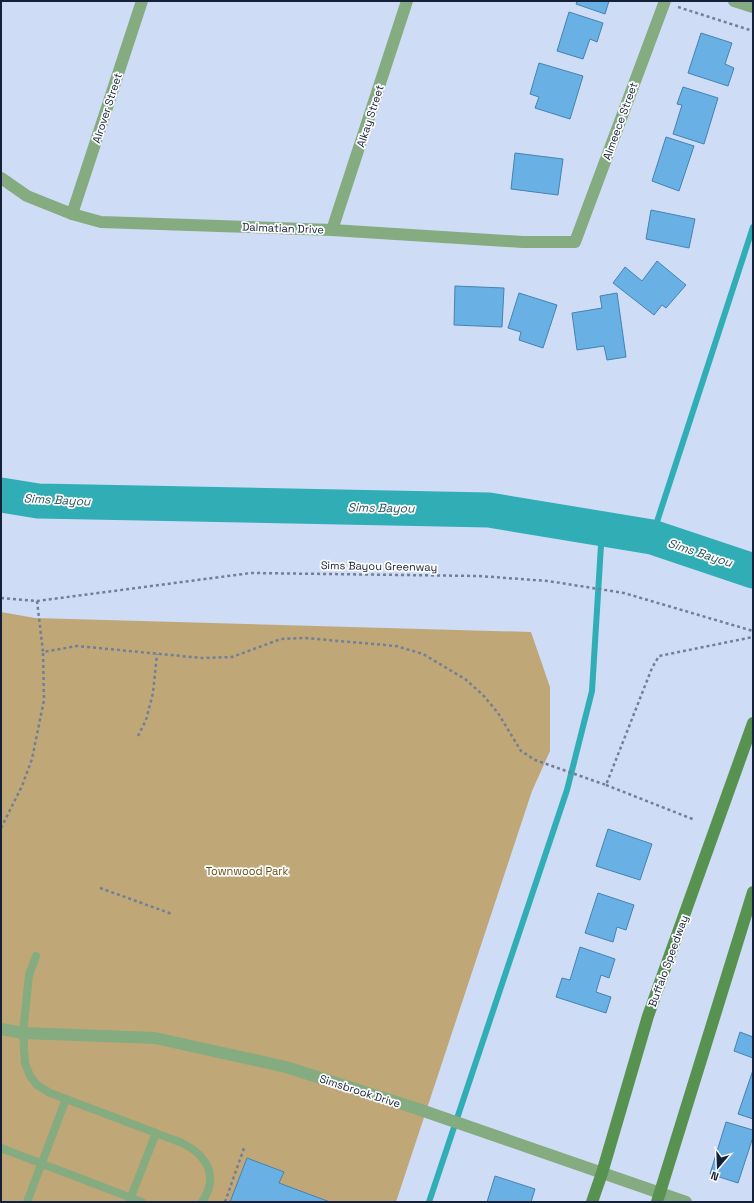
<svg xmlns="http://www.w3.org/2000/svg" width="754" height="1203" viewBox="0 0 754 1203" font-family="'Space Grotesk',sans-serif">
<rect width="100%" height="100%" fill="#cedcf6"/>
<polygon fill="#c0a778" points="1,612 35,618 531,632 550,687 550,751 532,791 396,1202 1,1202"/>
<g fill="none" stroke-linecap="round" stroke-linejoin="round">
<g stroke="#31adb6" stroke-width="6">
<polyline points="652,537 753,227"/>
<polyline points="429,1202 567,790 592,691 602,529"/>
</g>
<polyline stroke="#31adb6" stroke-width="35" points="1,495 38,501 489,510 652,537 753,571"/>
</g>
<g fill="#69b0e5" stroke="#4483b0">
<polygon points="577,1 609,1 605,14 576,4"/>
<polygon points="569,12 603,23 597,42 590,39 583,59 557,51"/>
<polygon points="701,33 732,43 725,64 734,68 728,86 688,73"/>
<polygon points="539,63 583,76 570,119 535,108 539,97 530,94"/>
<polygon points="683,87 718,98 704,144 673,134 682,105 677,104"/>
<polygon points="666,137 694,146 679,191 652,181"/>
<polygon points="515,153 563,159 558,195 511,189"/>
<polygon points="651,210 695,219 689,248 646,239"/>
<polygon points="657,261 686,285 666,308 662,305 654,315 613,283 625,267 642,281"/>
<polygon points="455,286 504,288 502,327 454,325"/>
<polygon points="519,293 557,305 543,348 519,340 521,332 508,328"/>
<polygon points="617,293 626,357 607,360 604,346 577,350 572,313 602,308 600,296"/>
<polygon points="608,829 652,844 640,880 596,866"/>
<polygon points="598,893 634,905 626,930 617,927 613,942 585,933"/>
<polygon points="580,947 615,959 609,978 601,975 596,992 611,997 606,1013 556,997 562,978 570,980"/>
<polygon points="740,1032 753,1037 753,1058 734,1051"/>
<polygon points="753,1070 753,1119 738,1114"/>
<polygon points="726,1122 753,1130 753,1137 738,1183 710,1174"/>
<polygon points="247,1158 284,1172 279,1183 330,1202 230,1202"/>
<polygon points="495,1176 535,1189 531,1202 487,1202"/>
</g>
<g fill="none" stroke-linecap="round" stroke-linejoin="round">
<g stroke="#717f97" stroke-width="2.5" stroke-dasharray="3 3" stroke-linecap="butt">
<polyline points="678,7 753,31"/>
<polyline points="1,598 37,601 251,573 479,576 548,581 624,593 753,631"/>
<polyline points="37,601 43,652 77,646 202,658 232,657 281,639 305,638 396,646 423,654 465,679 483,695 498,713 521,751 535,760 606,785 652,668 659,656 753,637"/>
<polyline points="138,736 146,720 153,693 157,654"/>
<polyline points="606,785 695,820"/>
<polyline points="1,828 22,786 32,759 44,700 43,652"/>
<polyline points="100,888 172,914"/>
<polyline points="225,1202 244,1148"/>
</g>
<g stroke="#85ab80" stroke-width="8">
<polyline points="36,956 29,975 23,1033 25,1063 30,1076 37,1085 50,1093 66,1099"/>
<path d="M156,1133c8,4 18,6 26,10 26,13 37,34 20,59"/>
<polyline points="1,1148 142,1202"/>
<polyline points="27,1202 66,1099 156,1133 129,1202"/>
</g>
<g stroke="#85ab80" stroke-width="12">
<polyline points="734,1 753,7"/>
<polyline points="1,178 27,196 72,214 101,222 332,230 523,242 575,242 665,1"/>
<polyline points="72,214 142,1"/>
<polyline points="332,230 407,1"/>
<polyline points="1,1029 23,1033 155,1038 286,1067 418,1109 686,1202"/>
</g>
<g stroke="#589251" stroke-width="12">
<polyline points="592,1202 602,1173 648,1016 753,723"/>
<polyline points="657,1202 753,892"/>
</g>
</g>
<g text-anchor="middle" stroke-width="3.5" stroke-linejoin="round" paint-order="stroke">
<g font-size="11" fill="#142138" stroke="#fcfcfc">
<text transform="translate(107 108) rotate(-72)" y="4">Alrover Street</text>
<text transform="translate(370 116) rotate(-72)" y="4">Alkay Street</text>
<text transform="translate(620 121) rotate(-70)" y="4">Almeece Street</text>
<text transform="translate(283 228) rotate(2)" y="4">Dalmatian Drive</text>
<text transform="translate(379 566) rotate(1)" y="4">Sims Bayou Greenway</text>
<text transform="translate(668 961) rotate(-70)" y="4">Buffalo Speedway</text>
<text transform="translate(360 1091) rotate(18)" y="4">Simsbrook Drive</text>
</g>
<g font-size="11" fill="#6b5016" stroke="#fcfcfc">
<text x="247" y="875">Townwood Park</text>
</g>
<g font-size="12" font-style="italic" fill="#24565a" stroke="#fcfcfc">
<text transform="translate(57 500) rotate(3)" y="4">Sims Bayou</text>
<text transform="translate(381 508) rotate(1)" y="4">Sims Bayou</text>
<text transform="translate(700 553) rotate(18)" y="4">Sims Bayou</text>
</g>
</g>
<rect width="754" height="1203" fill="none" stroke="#142138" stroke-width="4"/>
<g transform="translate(718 1167) rotate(199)" stroke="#fcfcfc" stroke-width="3" paint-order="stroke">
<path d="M0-3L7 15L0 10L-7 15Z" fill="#142138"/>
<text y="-6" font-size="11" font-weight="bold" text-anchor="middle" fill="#142138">N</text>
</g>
</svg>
